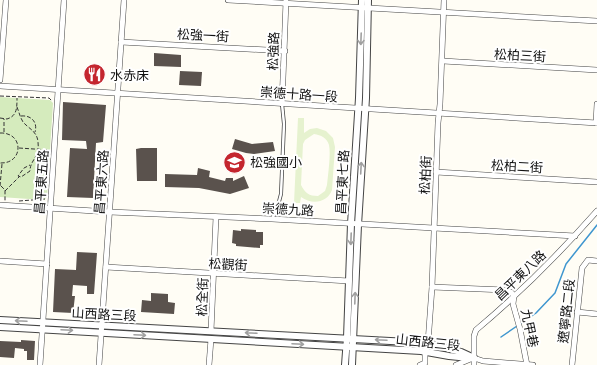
<svg xmlns="http://www.w3.org/2000/svg" width="597" height="365" viewBox="0 0 597 365" font-family="Spectral,'Noto Sans TC',serif">
<rect width="100%" height="100%" fill="#fffdf5"/>
<polygon fill="#d5ebbd" points="0,97 50,100 53,103 47,197 44,200 0,197"/>
<path fill="#e6f2cf" fill-rule="evenodd" d="M298,118h6v15l6,-4 7,-1 9,3 7,7 2,9 -3,43c-5,13 -20,15 -31,7l-1,6h-6zM314,134c7,1 13,4 15,11 2,9 -1,30 -2,40l-2,6 -7,5c-9,0 -13,-3 -17,-11l2,-41 2,-4z"/>
<g fill="none" stroke-linecap="round" stroke-linejoin="round">
<g stroke="#3f96cf" stroke-width="1.5">
<polyline points="520,324 536,313 555,293 566,264 597,225"/>
<polyline points="501,337 517,326"/>
</g>
</g>
<g fill="#5a524d">
<polygon points="154,53 181,55 181,67 154,66"/>
<polygon points="180,71 202,72 201,86 179,85"/>
<polygon points="63,102 106,105 103,142 96,143 93,198 67,197 70,148 87,149 86,141 62,140"/>
<polygon points="235,139 252,144 273,142 275,151 254,154 246,153 232,149"/>
<polygon points="141,148 157,148 157,181 137,181 136,149"/>
<polygon points="198,168 210,171 209,177 225,181 226,178 233,178 233,181 244,176 249,188 230,194 199,188 165,187 165,174 197,175"/>
<polygon points="241,229 256,230 256,232 263,232 263,245 260,245 260,248 236,246 236,244 232,243 233,230 241,231"/>
<polygon points="77,252 97,253 94,294 87,294 87,286 73,285 72,296 75,296 73,313 53,312 55,269 76,270"/>
<polygon points="151,293 168,294 168,302 175,303 174,314 141,312 142,300 151,301"/>
<polygon points="21,340 35,341 34,360 27,360 27,351 24,351 24,349 15,348 14,358 0,357 0,341 21,342"/>
</g>
<g fill="none" stroke-linecap="round" stroke-linejoin="round">
<defs>
<polyline id="service" points="272,219 277,209 281,194 284,124 282,104"/>
<g id="minor">
<polyline points="228,0 597,21"/>
<polyline points="121,42 285,51"/>
<polyline points="443,61 597,70"/>
<polyline points="0,80 6,0"/>
<polyline points="0,86 597,123"/>
<polyline points="282,104 286,1"/>
<polyline points="596,123 597,104"/>
<polyline points="436,172 597,182"/>
<polyline points="0,205 110,212 272,219 575,236"/>
<polyline points="0,261 47,264"/>
<polyline points="106,267 349,281"/>
<polyline points="432,287 505,290 511,292 514,296 513,304 520,329 527,365"/>
<polyline points="577,312 597,314"/>
<polyline points="211,331 216,217"/>
<polyline points="474,358 483,361 533,365"/>
<polyline points="40,365 64,0"/>
<polyline points="99,365 124,0"/>
<polyline points="209,365 211,339"/>
<polyline points="420,365 425,363 425,351 428,343 432,287 438,123 440,104 444,0"/>
<polyline points="456,365 473,358"/>
<path d="M474,365v-29l2,-6c43,-36 83,-76 121,-119"/>
<polyline points="572,365 582,268 588,260 597,261"/>
</g>
<g id="tertiary">
<polyline points="0,320 428,343 461,352 474,358"/>
<polyline points="0,327 421,351 449,356 469,358"/>
<polyline points="345,365 347,338 351,224 359,98 362,0"/>
<polyline points="352,365 358,225 366,98 368,0"/>
</g>
</defs>
<use href="#service" stroke="#444" stroke-width="4"/>
<use href="#minor" stroke="#444" stroke-width="6"/>
<use href="#tertiary" stroke="#444" stroke-width="8"/>
<g stroke="#333" stroke-width="1" stroke-dasharray="4 2" stroke-linecap="butt">
<polyline points="0,96 49,98 52,101"/>
<path d="M17,107c2,5 3,10 6,15 6,7 14,9 15,20 2,15 -8,18 -8,29l-9,6 -3,-1 6,-8 6,-3"/>
<path d="M21,116c10,-1 17,6 14,16"/>
<path d="M0,118l7,1c10,-3 10,-11 10,-21"/>
<polyline points="4,132 4,119"/>
<path d="M0,133c24,-1 24,31 0,30"/>
<polyline points="19,148 49,150"/>
<polyline points="0,186 2,164"/>
<polyline points="1,186 5,190 5,201"/>
<polyline points="5,191 19,177"/>
<polyline points="19,201 45,199"/>
</g>
<use href="#service" stroke="#fff" stroke-width="2.5"/>
<use href="#minor" stroke="#fff" stroke-width="5"/>
<use href="#tertiary" stroke="#fff" stroke-width="6"/>
</g>
<defs><path id="oneway-shaft" d="M-6 0H5M1.5-3L5.5 0L1.5 3" fill="none" stroke-width="1.6" stroke-linecap="round" stroke-linejoin="round"/></defs>
<g stroke="#a0a0a0">
<use href="#oneway-shaft" transform="translate(361 39) rotate(92)"/>
<use href="#oneway-shaft" transform="translate(361 168) rotate(-87)"/>
<use href="#oneway-shaft" transform="translate(351 239) rotate(92)"/>
<use href="#oneway-shaft" transform="translate(355 298) rotate(-88)"/>
<use href="#oneway-shaft" transform="translate(21 321) rotate(-177)"/>
<use href="#oneway-shaft" transform="translate(67 330) rotate(3)"/>
<use href="#oneway-shaft" transform="translate(251 333) rotate(-177)"/>
<use href="#oneway-shaft" transform="translate(140 335) rotate(3)"/>
<use href="#oneway-shaft" transform="translate(381 340) rotate(-177)"/>
<use href="#oneway-shaft" transform="translate(298 344) rotate(3)"/>
</g>
<defs>
<symbol id="restaurant-disc" viewBox="-11 -11 22 22"><circle r="9.5" fill="#c4262e" stroke="#fff"/><path d="M-5-6h1v4h1v-4h1v4h1v-4h1v5L-1.5 .5V6h-2V.5L-5-1ZM5-6V6H3V1.5H1.5Q1.5-4 5-6Z" fill="#fff"/></symbol>
<symbol id="school-disc" viewBox="-11 -11 22 22"><circle r="9.5" fill="#c4262e" stroke="#fff"/><path d="M0-5L7-2L0 1L-7-2ZM-4 1L0 2.5L4 1V4Q0 6-4 4Z" fill="#fff"/></symbol>
</defs>
<g fill-rule="evenodd">
<use href="#restaurant-disc" x="82" y="62" width="25" height="25"/>
<use href="#school-disc" x="222" y="150" width="25" height="25"/>
</g>
<g text-anchor="middle" stroke-width="4" stroke-linejoin="round" paint-order="stroke">
<g font-size="13" fill="#111" stroke="#fff">
<text transform="translate(203 35) rotate(3)" y="5">松強一街</text>
<text transform="translate(273 51) rotate(-88)" y="5">松強路</text>
<text transform="translate(520 55) rotate(3)" y="5">松柏三街</text>
<text transform="translate(299 94) rotate(4)" y="5">崇德十路一段</text>
<text transform="translate(517 166) rotate(3)" y="5">松柏二街</text>
<text transform="translate(425 175) rotate(-87)" y="5">松柏街</text>
<text transform="translate(41 182) rotate(-86)" y="5">昌平東五路</text>
<text transform="translate(101 182) rotate(-86)" y="5">昌平東六路</text>
<text transform="translate(342 182) rotate(-87)" y="5">昌平東七路</text>
<text transform="translate(288 209) rotate(3)" y="5">崇德九路</text>
<text transform="translate(228 264) rotate(3)" y="5">松觀街</text>
<text transform="translate(520 275) rotate(-44)" y="5">昌平東八路</text>
<text transform="translate(202 297) rotate(-88)" y="5">松全街</text>
<text transform="translate(566 311) rotate(-84)" y="5">遼寧路二段</text>
<text transform="translate(104 314) rotate(3)" y="5">山西路三段</text>
<text transform="translate(530 328) rotate(78)" y="5">九甲巷</text>
<text transform="translate(428 342) rotate(6)" y="5">山西路三段</text>
</g>
<g font-size="13" fill="#111" stroke="#fff" text-anchor="start">
<text x="110" y="80">水赤床</text>
<text x="250" y="167">松強國小</text>
</g>
</g>
</svg>
